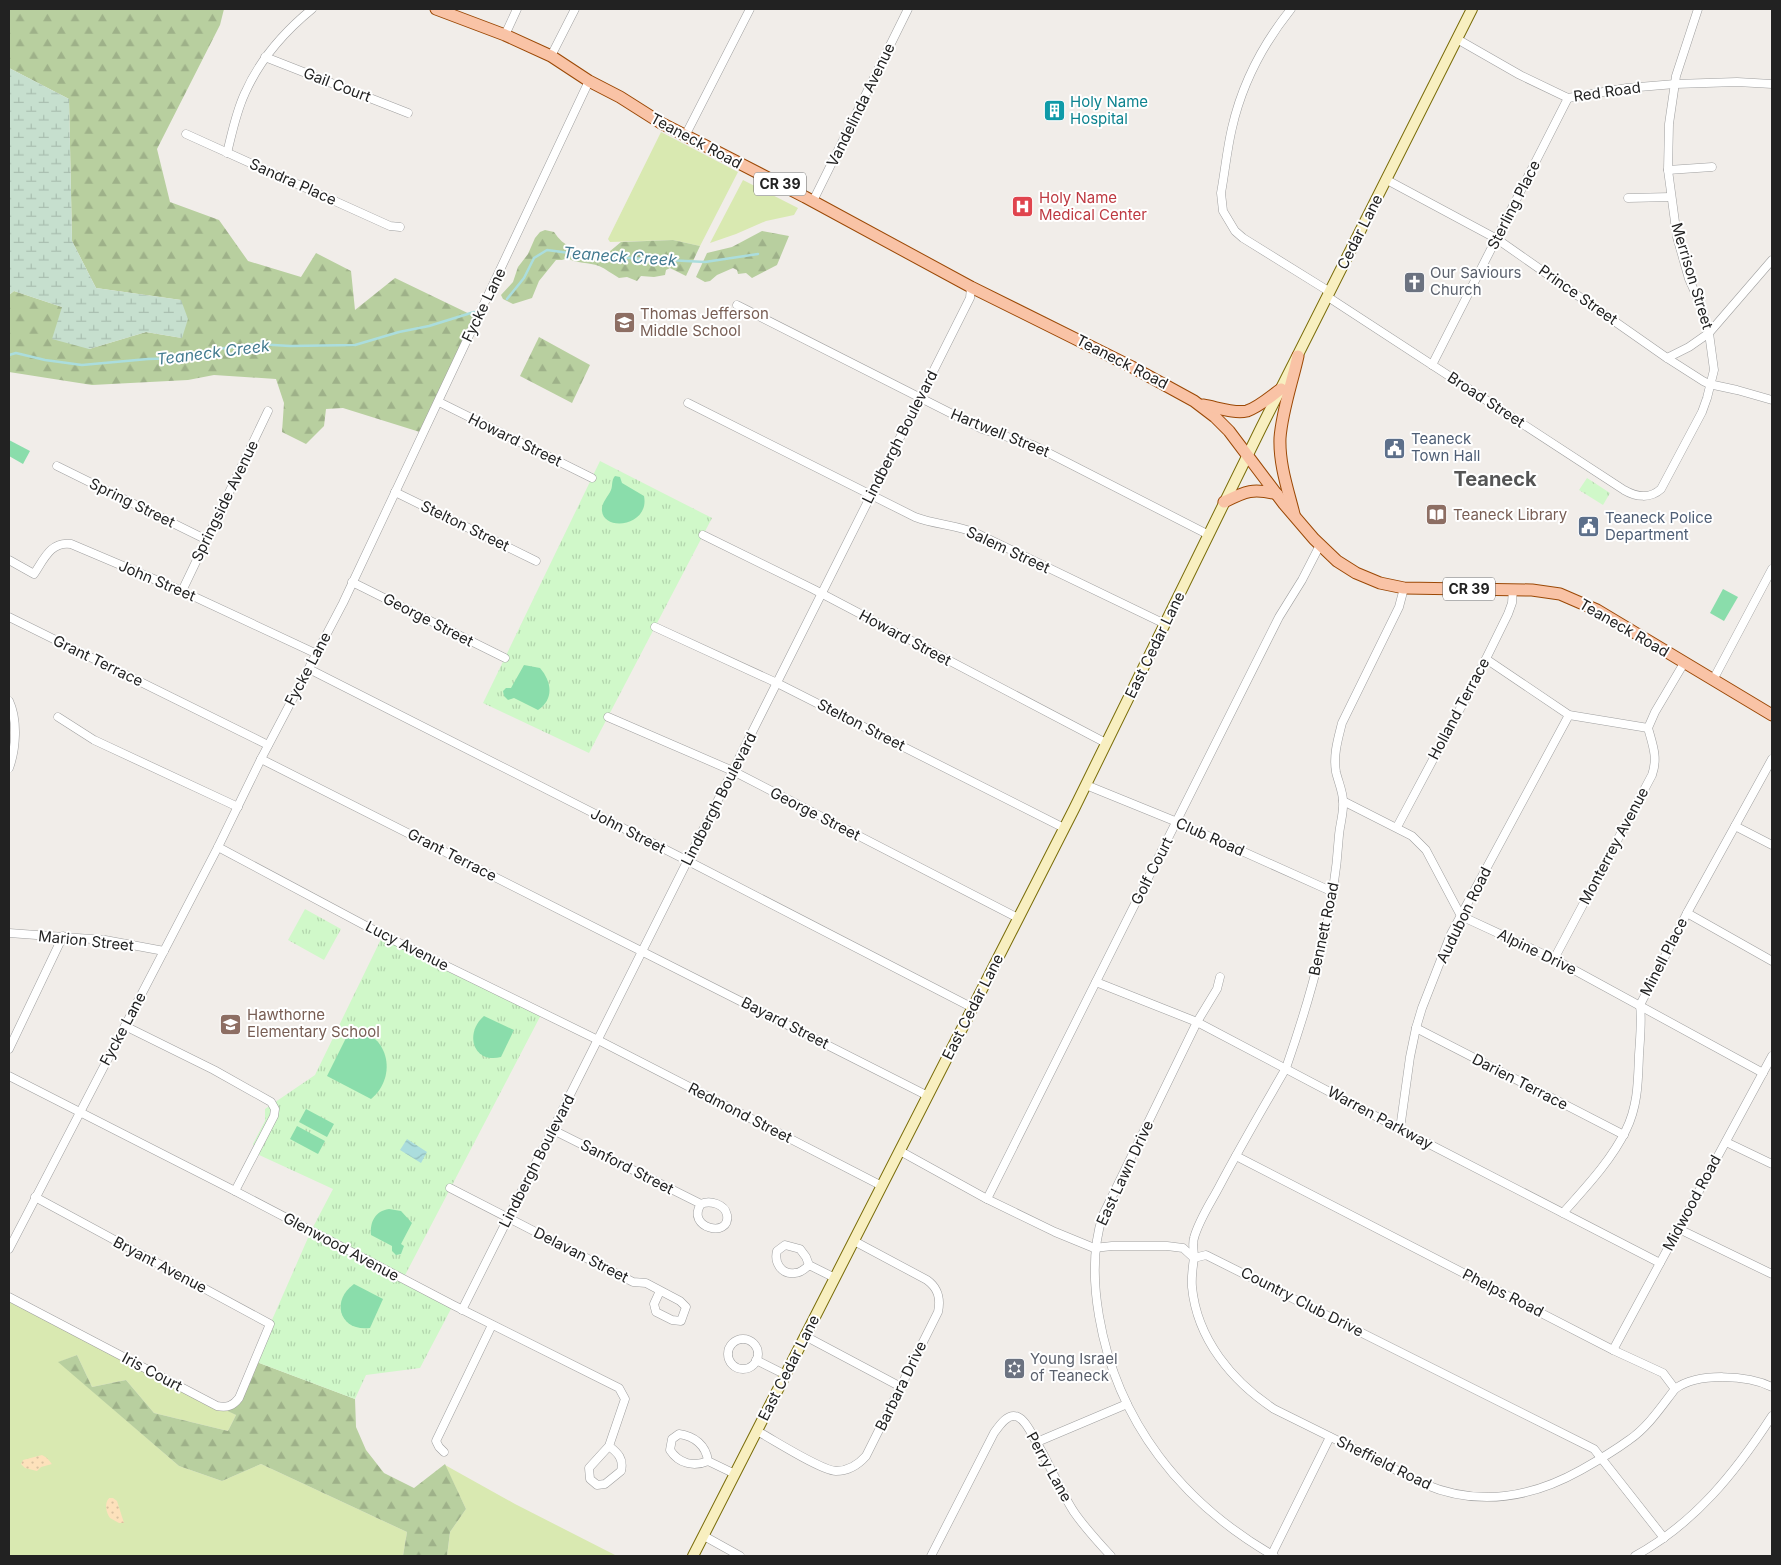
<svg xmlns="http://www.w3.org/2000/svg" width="1781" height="1565" viewBox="0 0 1781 1565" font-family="Inter,sans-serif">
<defs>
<pattern id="forest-firs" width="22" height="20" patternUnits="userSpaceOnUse" patternTransform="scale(1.25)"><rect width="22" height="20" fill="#b8cf9f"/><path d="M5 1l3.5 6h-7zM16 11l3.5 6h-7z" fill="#9eb189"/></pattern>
<pattern id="wetland-marsh" width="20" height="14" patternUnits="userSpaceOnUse" patternTransform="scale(1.25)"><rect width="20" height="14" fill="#c6dfce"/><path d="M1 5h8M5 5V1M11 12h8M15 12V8" fill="none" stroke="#aabfb1"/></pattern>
<pattern id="sand-dots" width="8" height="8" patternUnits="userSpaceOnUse" patternTransform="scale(1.25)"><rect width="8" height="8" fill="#fde1bb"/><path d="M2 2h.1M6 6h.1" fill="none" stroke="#d9c1a0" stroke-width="1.8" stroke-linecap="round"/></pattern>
<pattern id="park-tufts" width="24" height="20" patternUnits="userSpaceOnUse" patternTransform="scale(1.25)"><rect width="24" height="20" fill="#d0f8c9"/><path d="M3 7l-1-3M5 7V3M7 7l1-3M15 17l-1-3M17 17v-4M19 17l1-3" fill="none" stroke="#b2d4ac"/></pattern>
<pattern id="water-waves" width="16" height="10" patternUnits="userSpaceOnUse" patternTransform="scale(1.25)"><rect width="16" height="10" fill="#abdddd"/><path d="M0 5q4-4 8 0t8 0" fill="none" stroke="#93bdbd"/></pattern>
</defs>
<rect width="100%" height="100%" fill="#f1ede9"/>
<g fill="#d9e9b1">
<polygon points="661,132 738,172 700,246 673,240 610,242 608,239"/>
<polygon points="743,180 798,208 794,215 766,221 736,234 710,243"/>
<polygon points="9,1297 236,1415 228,1431 154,1413 126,1380 92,1387 77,1355 59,1362 179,1466 222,1481 261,1464 407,1532 403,1556 9,1556"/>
<polygon points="445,1465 515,1504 617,1556 447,1556 450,1532 466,1509"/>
</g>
<g fill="url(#forest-firs)">
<polygon points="9,9 224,9 220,25 157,149 170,202 219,220 248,261 301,277 316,253 351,271 355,310 395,278 478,318 423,433 343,408 326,409 324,426 306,444 282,432 284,403 276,379 214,375 188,380 92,385 9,372 9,295 14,291 62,307 89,349 146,332 182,338 181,300 96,288 72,241 69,99 9,68"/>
<path d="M545,230l9,2c11,18 34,24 55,20l12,-10 52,-2 27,6 -14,30 -16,-8 -4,2 -1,5 -11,2 -13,-1 -4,5 -10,-4 -8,1c-7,-4 -13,-9 -20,-12 -10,-4 -23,-2 -31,-8l-6,2h-6l-17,21 -7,17 -19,6 -10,-5 -2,-4 12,-13 5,-15 10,-13 7,-16 5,-6z"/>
<polygon points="762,231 789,236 777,265 752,278 746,273 738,274 737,270 733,268 717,275 710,281 705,282 696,277 707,253 732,247"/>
<polygon points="539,337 590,365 572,403 520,376"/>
<polygon points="77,1355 92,1387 126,1380 154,1413 228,1431 236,1415 217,1406 235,1403 254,1361 355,1399 356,1427 366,1450 384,1473 414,1488 445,1464 466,1509 450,1532 447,1556 403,1556 407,1532 261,1464 222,1481 179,1466 58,1362"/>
</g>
<polygon fill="url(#wetland-marsh)" points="9,68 69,99 72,241 96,288 181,300 188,319 182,338 146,332 89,349 52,339 62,307 14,291 9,295"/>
<g fill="url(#sand-dots)">
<polygon points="42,1455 47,1458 52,1464 41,1467 37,1471 25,1468 21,1464 23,1460"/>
<path d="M109,1498h4l4,3 7,22h-5l-9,-5c-4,-6 -6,-14 -1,-20z"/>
</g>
<g fill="url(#park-tufts)">
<polygon points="600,461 712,518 589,753 483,703"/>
<polygon points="1587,478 1610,493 1603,505 1579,490"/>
<polygon points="305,909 341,929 324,960 288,940"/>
<polygon points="383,935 542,1013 403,1279 453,1305 420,1368 366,1375 355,1399 254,1361 311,1231 333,1189 257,1154 253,1144 265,1121 265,1109 315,1075"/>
</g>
<g fill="#8addab">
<polygon points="9,440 30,451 23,464 9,456"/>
<path d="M615,476l5,1 2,6 22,13c6,30 -40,36 -42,15 -1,-8 6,-14 9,-21 2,-5 0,-9 4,-14z"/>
<polygon points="1723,589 1738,597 1724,621 1710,613"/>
<path d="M524,665l16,3c12,14 14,31 -2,42l-24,-12 -6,2 -4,-4 -1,-5 3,-3h5z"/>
<path d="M484,1016l30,14 -13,27c-28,7 -37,-24 -17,-41z"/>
<path d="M350,1030c38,0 49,46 21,69l-44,-23z"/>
<polygon points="306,1109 334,1124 327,1137 299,1122"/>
<polygon points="297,1126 325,1141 318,1154 290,1139"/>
<path d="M389,1209l12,2 11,12 -11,21 3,2 -3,8 -5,1 -4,-4v-5l-21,-11c-1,-13 4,-24 18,-26z"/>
<path d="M354,1284l29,15 -13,29c-30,4 -40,-27 -16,-44z"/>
</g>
<polygon fill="url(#water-waves)" points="407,1139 427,1152 421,1163 400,1150"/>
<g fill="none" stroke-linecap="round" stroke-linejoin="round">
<g stroke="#abdddd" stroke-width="2.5">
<polyline points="507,299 524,278 534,258 547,250 592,256 705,262 758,254"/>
<polyline points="9,355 16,353 45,360 82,365 148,359 181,358 210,350 257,344 290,346 355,345 399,332 429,326 474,312"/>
</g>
<defs>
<g id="street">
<path d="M1291,9c-28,35 -49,75 -59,119 -5,21 -7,43 -11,65l2,18 12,20 8,7 87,54"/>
<polyline points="505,35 517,9"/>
<polyline points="1457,39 1520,75 1568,98 1627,88 1675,84 1737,82 1772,84"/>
<polyline points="551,56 575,9"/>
<polyline points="265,57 408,113"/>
<polyline points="186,134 390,226 400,227"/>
<polyline points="685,136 750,9"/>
<path d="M227,153c5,-20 9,-41 18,-60 15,-34 39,-61 67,-84"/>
<polyline points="1668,170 1712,167"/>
<polyline points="1387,180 1497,239 1667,358 1703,381 1709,384 1737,390 1772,400"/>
<polyline points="1628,198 1671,197"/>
<polyline points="813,201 908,9"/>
<path d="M1328,297l296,193c12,7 26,9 37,-1l41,-77 5,-14 7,-28 -5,-37 -8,-27 -12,-27 -12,-42 -9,-67 1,-46 7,-48 22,-67"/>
<polyline points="737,305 982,429 1033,445 1209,535"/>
<polyline points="1667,358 1689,347 1709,333 1772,260"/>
<polyline points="1432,365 1568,98"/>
<polyline points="439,402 592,478"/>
<path d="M688,403l227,114c21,8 43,8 63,17l187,90"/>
<polyline points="57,466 207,540"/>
<polyline points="395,492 536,561"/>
<polyline points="703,535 813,589 1106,743"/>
<path d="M9,560l25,14c10,-15 17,-33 37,-30l111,47 135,63"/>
<polyline points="352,582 505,658"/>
<path d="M1404,588l-5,19 -57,116c-4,16 -9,32 -6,49 2,9 7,20 7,29 1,11 -3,23 -4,34 -5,80 -27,158 -53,233 -23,40 -46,79 -67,119 -9,17 -20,33 -25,51 -2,6 0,13 0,19 -1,10 -3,20 -2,30 5,52 40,94 82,122 33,16 66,33 99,49 17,9 34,18 51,26 54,23 107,14 157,-14 16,-9 33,-19 48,-30 19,-13 32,-33 46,-51"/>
<polyline points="182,591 268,411"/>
<polyline points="9,617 268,745"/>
<polyline points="655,627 777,683 1064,828"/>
<polyline points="1486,659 1569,715 1648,728"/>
<polyline points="309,669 688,861 973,1008"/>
<polyline points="1713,680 1772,569"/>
<path d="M9,701c9,19 7,48 0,67"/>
<polyline points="58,717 94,740 238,807"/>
<polyline points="608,717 733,771 1018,918"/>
<polyline points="1648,728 1655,712 1684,663"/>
<polyline points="261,759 928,1096"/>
<polyline points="1086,785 1177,822 1333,892"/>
<polyline points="1343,801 1412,836 1426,850 1461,916 1554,959 1763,1073"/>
<polyline points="1735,826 1772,845"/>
<polyline points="1397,827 1477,677 1508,614 1512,603 1513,589"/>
<polyline points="218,847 383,935 598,1040 882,1186"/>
<polyline points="1687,913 1772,961"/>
<polyline points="9,933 105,940 164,951"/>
<path d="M1554,959l98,-184c6,-17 1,-29 -4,-47"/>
<path d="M1220,977l-3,12 -20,33 -94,193c-11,33 -10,66 -4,101 18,106 83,187 175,240"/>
<polyline points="1096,982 1197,1022 1400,1129 1660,1263"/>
<polyline points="125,1026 214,1070 271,1102 275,1109 274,1116 235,1191"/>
<polyline points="1416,1028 1624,1135"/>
<polyline points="9,1049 63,936"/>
<path d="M9,1076l226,115 218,114 166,83 6,11 -16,47 -20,22 1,11 7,6 8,-1 16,-13c3,-12 -3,-18 -12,-25"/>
<polyline points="1400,1129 1410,1057 1416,1028 1422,1008 1451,934 1569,715"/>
<path d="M553,1130l148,74c9,-4 24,0 26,11 4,24 -42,13 -26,-11"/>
<polyline points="1726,1142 1772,1164"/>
<polyline points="900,1151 987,1199 1055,1232 1094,1248 1112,1246 1167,1246 1183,1248 1194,1258 1206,1255 1594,1449 1664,1538"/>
<path d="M1236,1156l377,194 50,23 12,16c23,-17 73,-14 97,-2"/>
<polyline points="450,1188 633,1282 646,1283 680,1301 686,1307 681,1321 672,1320 656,1312 654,1304 660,1291"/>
<polyline points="987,1199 1279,617 1302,580 1320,545"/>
<path d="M1563,1213c22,-25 48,-52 63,-83 12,-24 12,-49 13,-75 1,-17 3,-34 1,-50l47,-92 85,-154"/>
<polyline points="1679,1229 1772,1274"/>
<polyline points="9,1249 218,847 261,759 343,603 589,81"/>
<path d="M809,1265c-4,4 -9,8 -14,8 -14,2 -21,-11 -18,-22l8,-6 15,4 6,8 3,8 26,13"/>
<path d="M9,1297l208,109c10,2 16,0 22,-8l31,-74 -235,-127"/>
<polyline points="462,1310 970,298 971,287"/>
<polyline points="805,1336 901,1387"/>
<circle cx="743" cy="1354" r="15"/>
<polyline points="1613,1350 1772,1056"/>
<polyline points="756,1360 786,1375"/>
<path d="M757,1431c17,9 63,39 79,40 13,0 22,-6 30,-15l72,-144c3,-14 0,-24 -11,-32l-73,-39"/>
<polyline points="1037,1442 1127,1404"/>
<polyline points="444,1452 439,1447 436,1441 492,1325"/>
<path d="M708,1461c-2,-16 -14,-25 -29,-27l-7,5 -2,11c9,14 24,17 38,11l27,13"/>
<polyline points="704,1536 740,1556"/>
<path d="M931,1556l63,-123c5,-7 14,-21 24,-16 7,3 13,15 16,21 15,24 25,51 40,74 11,16 24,30 37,44"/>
<polyline points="1271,1556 1330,1437"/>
<path d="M1635,1556c60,-33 100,-83 137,-140"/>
</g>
<polyline id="secondary" points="693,1556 1074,809 1261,428 1472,9"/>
<g id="primary">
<polyline points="436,9 505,35 551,56 589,81 620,97 661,123 805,197 971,287 1132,367 1194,401 1215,417 1229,431 1284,504 1314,539 1337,561 1356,573 1380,583 1404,588 1532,590 1560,594 1597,610 1772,715"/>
<path d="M1203,405c13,2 31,9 44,6 12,-4 24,-15 34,-22"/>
<path d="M1224,502c22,-11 29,-14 53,-8"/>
<path d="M1294,514c-6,-24 -15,-50 -14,-76 2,-27 12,-55 18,-82"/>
</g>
</defs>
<use href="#street" stroke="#9f9f9f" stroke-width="9"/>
<use href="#secondary" stroke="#796c08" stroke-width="12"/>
<use href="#primary" stroke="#9b4805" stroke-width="13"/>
<use href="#street" stroke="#fff" stroke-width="8"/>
<use href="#secondary" stroke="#f8efc0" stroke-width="10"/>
<use href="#primary" stroke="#f9c3a6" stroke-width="11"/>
</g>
<defs>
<symbol id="building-square" viewBox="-11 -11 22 22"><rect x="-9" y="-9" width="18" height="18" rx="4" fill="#0f9aa8" stroke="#fff"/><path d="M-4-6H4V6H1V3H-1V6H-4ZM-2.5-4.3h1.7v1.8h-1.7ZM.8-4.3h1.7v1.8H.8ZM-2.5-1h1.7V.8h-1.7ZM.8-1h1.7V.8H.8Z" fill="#fff"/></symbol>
<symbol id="hospital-square" viewBox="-11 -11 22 22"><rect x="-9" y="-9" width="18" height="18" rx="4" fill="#e0444e" stroke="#fff"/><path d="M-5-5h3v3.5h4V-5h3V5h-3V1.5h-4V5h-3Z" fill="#fff"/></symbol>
<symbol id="church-square" viewBox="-11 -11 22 22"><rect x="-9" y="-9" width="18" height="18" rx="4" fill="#6b7280" stroke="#fff"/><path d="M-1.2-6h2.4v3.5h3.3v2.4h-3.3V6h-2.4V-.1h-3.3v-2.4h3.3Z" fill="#fff"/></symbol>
<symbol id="school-square" viewBox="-11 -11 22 22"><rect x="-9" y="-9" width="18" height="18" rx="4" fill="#8d6e63" stroke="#fff"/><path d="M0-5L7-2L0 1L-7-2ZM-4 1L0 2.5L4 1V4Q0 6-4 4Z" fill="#fff"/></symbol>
<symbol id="civic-square" viewBox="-11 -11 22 22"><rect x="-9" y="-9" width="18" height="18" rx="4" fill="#5c6f8a" stroke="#fff"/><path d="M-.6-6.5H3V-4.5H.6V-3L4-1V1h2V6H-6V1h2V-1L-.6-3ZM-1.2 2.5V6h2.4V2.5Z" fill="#fff"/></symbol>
<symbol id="library-square" viewBox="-11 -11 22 22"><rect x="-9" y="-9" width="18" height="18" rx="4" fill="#8d6e63" stroke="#fff"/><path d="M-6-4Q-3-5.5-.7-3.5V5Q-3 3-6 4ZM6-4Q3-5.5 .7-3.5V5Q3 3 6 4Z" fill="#fff"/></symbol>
<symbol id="synagogue-square" viewBox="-11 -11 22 22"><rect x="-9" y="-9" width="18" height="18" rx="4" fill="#6b7280" stroke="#fff"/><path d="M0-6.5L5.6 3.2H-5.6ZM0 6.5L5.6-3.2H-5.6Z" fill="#fff"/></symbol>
</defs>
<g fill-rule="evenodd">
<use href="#building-square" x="1042" y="98" width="25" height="25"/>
<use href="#hospital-square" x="1010" y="194" width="25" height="25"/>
<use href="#church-square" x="1402" y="270" width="25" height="25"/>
<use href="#school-square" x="612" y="310" width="25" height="25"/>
<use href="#civic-square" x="1382" y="436" width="25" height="25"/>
<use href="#library-square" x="1424" y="502" width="25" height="25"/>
<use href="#civic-square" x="1576" y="514" width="25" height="25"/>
<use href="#school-square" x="218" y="1012" width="25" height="25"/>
<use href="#synagogue-square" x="1002" y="1356" width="25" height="25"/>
</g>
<g text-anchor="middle" stroke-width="4" stroke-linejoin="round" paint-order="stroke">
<g fill="#fff" stroke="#646464" stroke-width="1">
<rect x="754" y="172.5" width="52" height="23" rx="4"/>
<rect x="1443" y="577.5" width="52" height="23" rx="4"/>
</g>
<g font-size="14" font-weight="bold" fill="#222">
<text x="780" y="189">CR 39</text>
<text x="1469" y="594">CR 39</text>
</g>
<g font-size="15" fill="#222" stroke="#fff">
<text transform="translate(337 85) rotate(21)" y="5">Gail Court</text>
<text transform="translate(1607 92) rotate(-8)" y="5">Red Road</text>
<text transform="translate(861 105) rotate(-64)" y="5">Vandelinda Avenue</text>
<text transform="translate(696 141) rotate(28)" y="5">Teaneck Road</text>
<text transform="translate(293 182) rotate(24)" y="5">Sandra Place</text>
<text transform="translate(1514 205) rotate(-63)" y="5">Sterling Place</text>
<text transform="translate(1360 232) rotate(-63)" y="5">Cedar Lane</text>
<text transform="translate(1692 276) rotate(73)" y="5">Merrison Street</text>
<text transform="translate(1578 295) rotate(35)" y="5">Prince Street</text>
<text transform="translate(484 305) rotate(-64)" y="5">Fycke Lane</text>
<text transform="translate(1122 362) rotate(27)" y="5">Teaneck Road</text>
<text transform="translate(1486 400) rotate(33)" y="5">Broad Street</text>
<text transform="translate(1000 433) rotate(22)" y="5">Hartwell Street</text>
<text transform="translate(900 437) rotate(-63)" y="5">Lindbergh Boulevard</text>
<text transform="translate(515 440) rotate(26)" y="5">Howard Street</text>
<text transform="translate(225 501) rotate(-64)" y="5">Springside Avenue</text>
<text transform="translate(132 503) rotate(26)" y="5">Spring Street</text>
<text transform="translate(465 526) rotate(26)" y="5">Stelton Street</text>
<text transform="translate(1008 550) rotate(25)" y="5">Salem Street</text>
<text transform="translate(157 581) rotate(23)" y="5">John Street</text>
<text transform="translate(428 620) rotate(27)" y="5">George Street</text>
<text transform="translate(1624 628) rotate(30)" y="5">Teaneck Road</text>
<text transform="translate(905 638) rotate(28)" y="5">Howard Street</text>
<text transform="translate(1155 645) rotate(-64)" y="5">East Cedar Lane</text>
<text transform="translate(98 661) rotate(26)" y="5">Grant Terrace</text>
<text transform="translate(308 669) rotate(-62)" y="5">Fycke Lane</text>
<text transform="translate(1459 709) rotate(-62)" y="5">Holland Terrace</text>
<text transform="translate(861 725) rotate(27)" y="5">Stelton Street</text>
<text transform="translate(719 799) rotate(-63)" y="5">Lindbergh Boulevard</text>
<text transform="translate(815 814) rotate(27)" y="5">George Street</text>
<text transform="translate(628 831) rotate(27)" y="5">John Street</text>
<text transform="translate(1210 837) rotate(24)" y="5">Club Road</text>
<text transform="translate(1614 846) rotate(-62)" y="5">Monterrey Avenue</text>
<text transform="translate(452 855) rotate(27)" y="5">Grant Terrace</text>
<text transform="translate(1152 871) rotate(-63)" y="5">Golf Court</text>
<text transform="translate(1464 915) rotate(-64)" y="5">Audubon Road</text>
<text transform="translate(1324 929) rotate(-78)" y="5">Bennett Road</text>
<text transform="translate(86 941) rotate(6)" y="5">Marion Street</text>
<text transform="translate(407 946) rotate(27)" y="5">Lucy Avenue</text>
<text transform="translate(1537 952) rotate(26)" y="5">Alpine Drive</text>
<text transform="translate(1664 957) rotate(-63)" y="5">Minell Place</text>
<text transform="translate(973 1007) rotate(-63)" y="5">East Cedar Lane</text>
<text transform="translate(785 1023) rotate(27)" y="5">Bayard Street</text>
<text transform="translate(123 1029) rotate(-62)" y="5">Fycke Lane</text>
<text transform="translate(1520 1082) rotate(27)" y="5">Darien Terrace</text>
<text transform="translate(740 1113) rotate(27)" y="5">Redmond Street</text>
<text transform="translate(1380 1118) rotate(28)" y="5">Warren Parkway</text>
<text transform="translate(537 1161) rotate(-63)" y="5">Lindbergh Boulevard</text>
<text transform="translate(627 1167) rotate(27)" y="5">Sanford Street</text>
<text transform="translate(1125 1173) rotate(-65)" y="5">East Lawn Drive</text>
<text transform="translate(1692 1203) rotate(-62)" y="5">Midwood Road</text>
<text transform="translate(341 1247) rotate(28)" y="5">Glenwood Avenue</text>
<text transform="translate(581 1255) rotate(27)" y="5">Delavan Street</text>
<text transform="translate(160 1265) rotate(28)" y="5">Bryant Avenue</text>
<text transform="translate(1503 1293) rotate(27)" y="5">Phelps Road</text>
<text transform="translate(1302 1302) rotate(27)" y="5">Country Club Drive</text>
<text transform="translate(789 1368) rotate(-63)" y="5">East Cedar Lane</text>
<text transform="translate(152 1372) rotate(28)" y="5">Iris Court</text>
<text transform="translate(901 1386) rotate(-64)" y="5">Barbara Drive</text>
<text transform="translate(1384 1463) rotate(26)" y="5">Sheffield Road</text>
<text transform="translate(1049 1467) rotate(61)" y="5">Perry Lane</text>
</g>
<g font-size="15" fill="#0d838f" stroke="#fff" text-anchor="start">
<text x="1070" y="107">Holy Name<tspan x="1070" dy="17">Hospital</tspan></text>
</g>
<g font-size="15" fill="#be3a42" stroke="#fff" text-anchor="start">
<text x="1039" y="203">Holy Name<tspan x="1039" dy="17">Medical Center</tspan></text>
</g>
<g font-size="15" fill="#5b616d" stroke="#fff" text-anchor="start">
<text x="1430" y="278">Our Saviours<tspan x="1430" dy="17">Church</tspan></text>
<text x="1030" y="1364">Young Israel<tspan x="1030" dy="17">of Teaneck</tspan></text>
</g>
<g font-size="15" fill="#785e54" stroke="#fff" text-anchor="start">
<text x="640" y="319">Thomas Jefferson<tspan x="640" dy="17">Middle School</tspan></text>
<text x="1453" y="520">Teaneck Library</text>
<text x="247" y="1020">Hawthorne<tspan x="247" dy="17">Elementary School</tspan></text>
</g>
<g font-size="15" fill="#4e5e75" stroke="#fff" text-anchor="start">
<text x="1411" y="444">Teaneck<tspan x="1411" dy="17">Town Hall</tspan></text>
<text x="1605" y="523">Teaneck Police<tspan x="1605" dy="17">Department</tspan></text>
</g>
<g font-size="16" font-style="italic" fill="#437b90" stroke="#fff">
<text transform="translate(620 256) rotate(4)" y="6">Teaneck Creek</text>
<text transform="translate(213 352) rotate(-7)" y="6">Teaneck Creek</text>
</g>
<g font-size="20" font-weight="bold" fill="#555" stroke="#fff">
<text x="1495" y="486">Teaneck</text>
</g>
</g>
<rect width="1781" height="1565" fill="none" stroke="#222222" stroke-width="20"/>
</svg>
